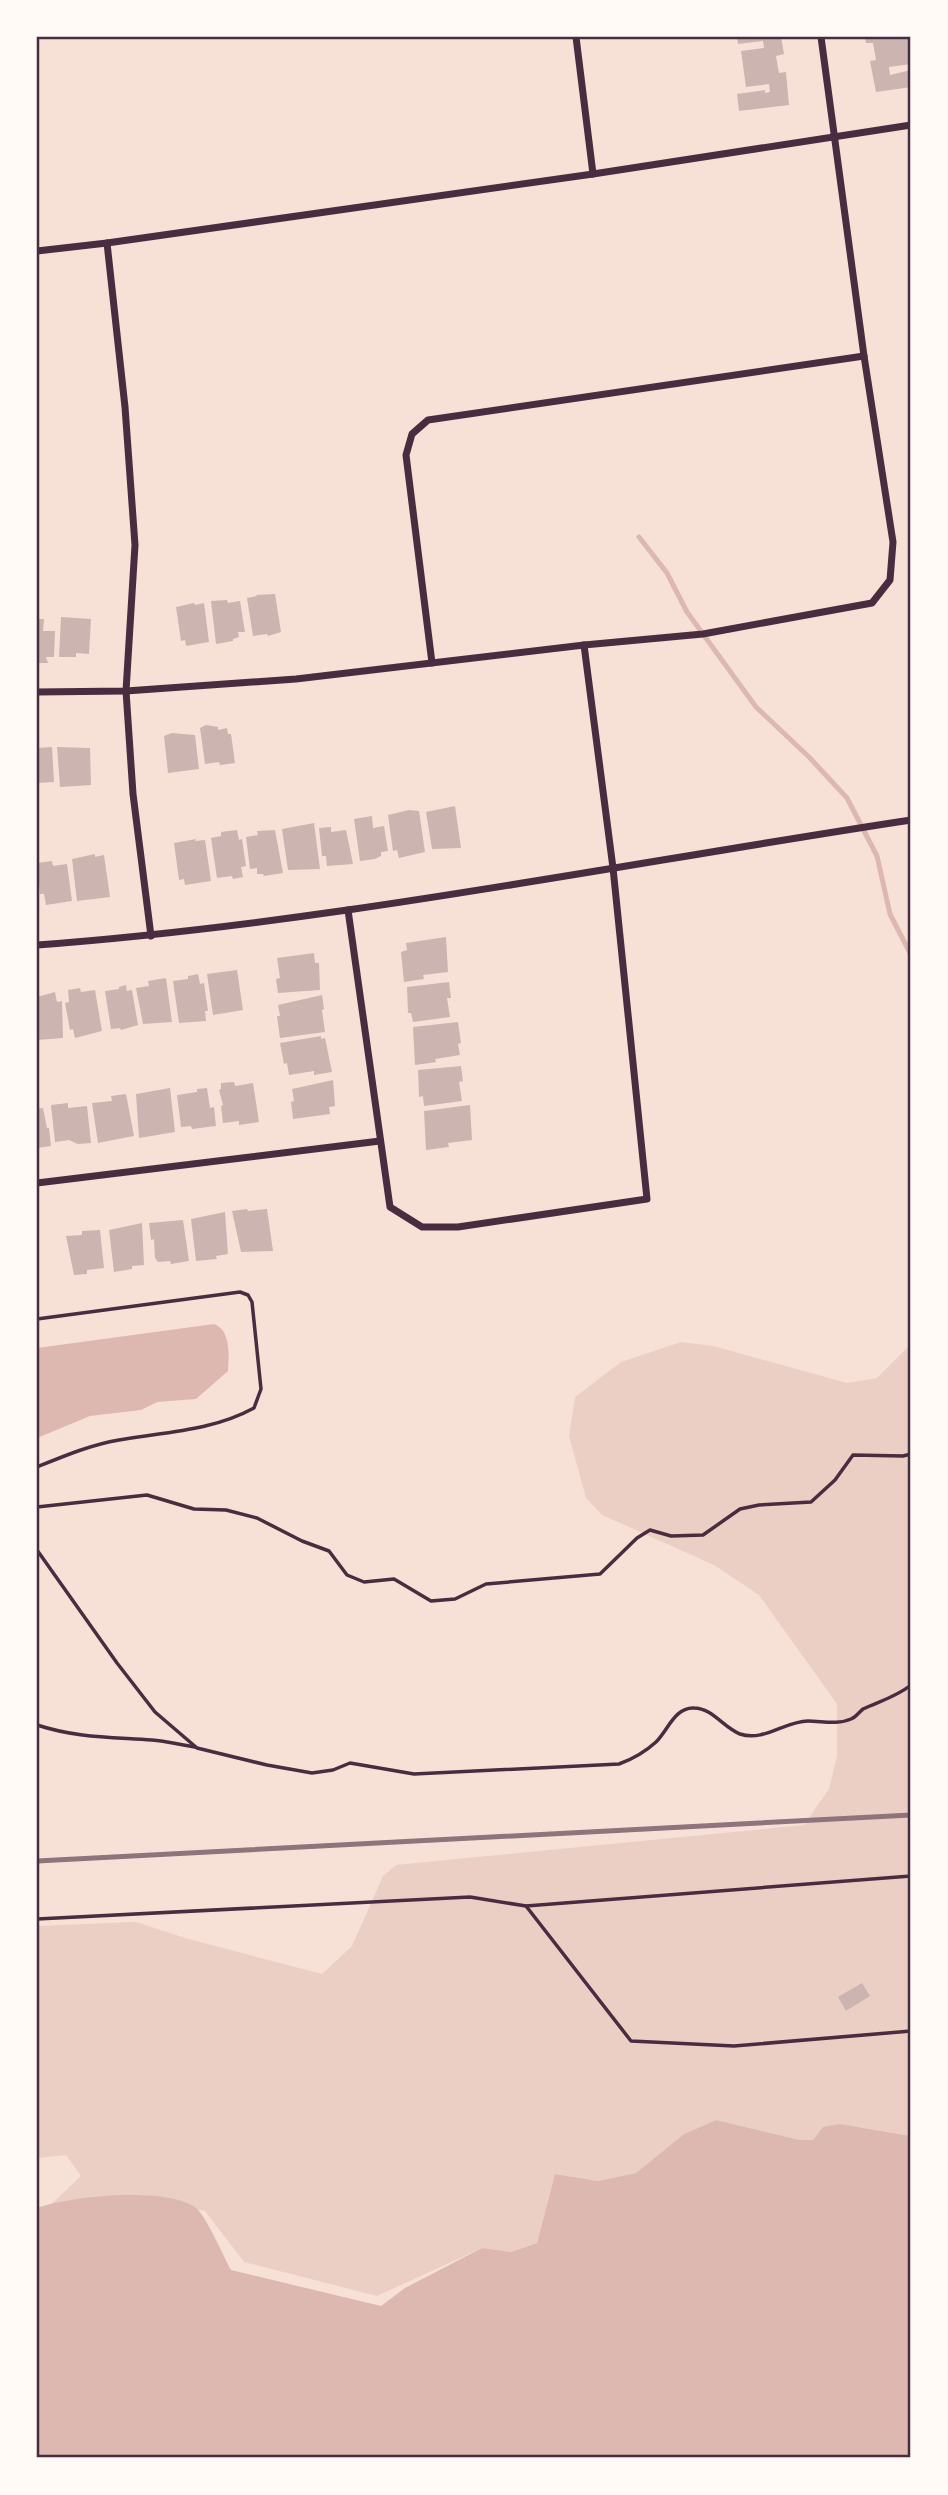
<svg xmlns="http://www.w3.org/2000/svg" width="948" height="2495" viewBox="0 0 948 2495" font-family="Overpass,sans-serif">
<rect width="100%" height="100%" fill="#f7e1d7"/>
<polygon fill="#ebcfc5" points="681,1342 713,1346 847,1383 877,1378 911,1344 911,2136 840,2124 813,2140 800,2140 716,2120 684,2134 636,2173 598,2181 555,2174 537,2243 511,2252 482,2248 377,2296 244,2262 205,2211 167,2203 41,2214 81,2176 66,2155 37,2158 37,1926 136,1922 185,1938 322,1974 352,1946 383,1876 396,1865 804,1825 829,1789 837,1756 837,1704 759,1595 714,1565 602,1515 586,1498 569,1436 575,1397 621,1362"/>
<g fill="#dcb8b0">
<path d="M214,1324c17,6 15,32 14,47l-32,28 -39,3 -16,8 -51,6 -53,22v-90z"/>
<path d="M716,2120l84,20h13l10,-13 17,-3 71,12v322h-874v-250c32,-12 131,-22 159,0 10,8 28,49 35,62l150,36 24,-18 77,-40 29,4 26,-9 18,-69 43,7 38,-8 48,-39z"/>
</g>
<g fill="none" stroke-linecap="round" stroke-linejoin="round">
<polyline stroke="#dcb8b0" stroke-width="5" points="639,537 667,573 687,612 756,707 809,757 847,798 877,856 890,914 911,955"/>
</g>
<g fill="#ccb4b1">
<polygon points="737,37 781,37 784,54 776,56 779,73 786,72 789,105 739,111 737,94 765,90 765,93 770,92 769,84 746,87 741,51 764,48 763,41 738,44"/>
<polygon points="865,37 909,37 911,64 889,67 890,75 911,70 911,87 876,92 870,61 876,60 873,43 866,43"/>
<polygon points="275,594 281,632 268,636 267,634 253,636 247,598 257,596 256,595"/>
<polygon points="227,600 228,603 240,601 245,632 238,632 239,637 233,639 233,641 216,644 211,601"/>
<polygon points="194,603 195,605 204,603 209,642 186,646 185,640 181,641 176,607"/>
<polygon points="61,617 91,619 89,654 76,653 76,657 59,657"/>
<polygon points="37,619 44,619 43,631 55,631 54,657 46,657 48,663 37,663"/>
<polygon points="206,725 218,727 218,730 227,728 228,734 231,734 235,763 220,765 219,762 205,764 200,728"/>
<polygon points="172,733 195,735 199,769 168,773 164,736"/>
<polygon points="52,747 54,782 37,783 37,748"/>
<polygon points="57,747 90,748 91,785 60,787"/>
<polygon points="455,806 461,848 432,849 426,812"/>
<polygon points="409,810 419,811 425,852 399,858 397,850 393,851 388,815"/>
<polygon points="372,816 373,828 384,826 388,851 381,852 381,856 375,859 360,861 354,819"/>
<polygon points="314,823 320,869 288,870 282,829"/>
<polygon points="331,827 331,832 346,830 353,864 327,866 326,856 322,856 319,828"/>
<polygon points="237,830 239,840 242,839 246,866 241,867 243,877 233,879 232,876 217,878 211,838 221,836 221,832"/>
<polygon points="275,830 283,873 264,876 263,874 257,874 257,868 250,869 246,837 258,835 257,831"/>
<polygon points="196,839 195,841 205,840 211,881 185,885 184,879 179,880 174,843"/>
<polygon points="95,854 95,857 104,855 110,897 77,901 72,859"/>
<polygon points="52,861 53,866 67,864 72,901 46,905 44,894 40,894 37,863"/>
<polygon points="446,937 448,972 423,975 424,979 404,982 401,952 407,950 406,943"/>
<polygon points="314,953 315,963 319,963 320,990 278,993 276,979 280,978 277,958"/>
<polygon points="237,970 243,1010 213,1015 207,974"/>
<polygon points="198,974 200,984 204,983 208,1011 205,1011 206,1021 179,1023 173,981 188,979 188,976"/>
<polygon points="166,978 172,1022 143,1024 136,988 149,986 148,981"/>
<polygon points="449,982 451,998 447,998 450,1017 413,1022 411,1013 408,1013 407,987"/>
<polygon points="126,985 127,991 132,990 138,1025 121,1030 120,1028 111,1029 105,991 119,989 119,987"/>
<polygon points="80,988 81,992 95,990 102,1031 75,1038 73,1029 70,1030 65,1003 69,1002 68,990"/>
<polygon points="55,992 57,1002 62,1001 63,1038 37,1040 37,997"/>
<polygon points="322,995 324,1009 322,1010 325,1032 280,1038 277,1016 280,1016 278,1005"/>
<polygon points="458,1022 461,1043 458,1044 460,1055 435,1059 436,1062 415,1065 413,1027"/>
<polygon points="321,1036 321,1039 325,1038 332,1072 314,1075 314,1071 289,1075 287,1063 284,1064 280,1043"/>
<polygon points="461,1066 463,1081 459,1082 462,1101 424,1106 423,1096 419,1097 418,1070"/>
<polygon points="333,1080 335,1106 329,1107 330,1114 293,1119 291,1102 294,1101 292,1089"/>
<polygon points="234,1082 235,1086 253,1083 259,1122 239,1125 239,1121 223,1123 221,1106 223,1105 219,1090 221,1089 221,1083"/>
<polygon points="170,1088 175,1132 139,1138 136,1094"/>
<polygon points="207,1088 210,1108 214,1107 216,1126 192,1129 191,1126 181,1127 177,1095 197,1092 197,1089"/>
<polygon points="126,1094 134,1136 98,1143 92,1103 112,1101 111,1096"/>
<polygon points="68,1103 68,1108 87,1106 91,1143 78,1144 69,1140 55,1142 51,1105"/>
<polygon points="470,1105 472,1140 448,1143 449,1147 426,1150 424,1111"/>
<polygon points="43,1108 47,1128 49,1128 51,1146 37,1148 37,1109"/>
<polygon points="247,1209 248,1211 267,1209 273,1251 241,1252 232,1211"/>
<polygon points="225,1212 228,1254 216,1256 217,1259 196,1261 191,1219"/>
<polygon points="183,1220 189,1261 171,1264 170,1261 158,1262 155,1258 154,1239 151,1240 149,1223"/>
<polygon points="142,1223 144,1265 132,1266 132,1269 114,1272 109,1230"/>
<polygon points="100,1230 104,1268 87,1270 87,1274 74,1275 66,1236 82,1235 82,1231"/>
<polygon points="862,1983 870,1996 846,2011 838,1997"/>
</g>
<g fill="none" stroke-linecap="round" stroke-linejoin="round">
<g stroke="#4a2c40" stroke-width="3.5">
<path d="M37,1319l203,-27 8,3 4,7 9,87 -7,19c-42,23 -89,24 -135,32 -29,5 -55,16 -82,27"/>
<polyline points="37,1507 147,1495 194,1509 226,1510 257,1518 302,1541 329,1551 347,1575 364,1582 394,1579 431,1601 455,1599 486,1584 600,1574 637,1538 650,1530 671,1536 703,1535 740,1509 759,1505 811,1502 835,1480 853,1455 903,1456 911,1454"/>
<path d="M37,1550l80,113 38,49 42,36 70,17 45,8 21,-3 17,-7 64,11 205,-10c14,-5 26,-12 37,-22 12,-12 19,-35 38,-34 18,0 30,20 46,26 24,8 45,-13 68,-13 14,0 30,4 43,-2 5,-2 8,-7 12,-10 17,-8 33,-12 48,-24"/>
<path d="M37,1725c40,13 73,12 115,15 14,1 29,5 43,7"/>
</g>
<g stroke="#4a2c40" stroke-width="3.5">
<polyline points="526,1906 631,2041 734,2046 911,2031"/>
<polyline points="37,1919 470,1897 526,1906 911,1876"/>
</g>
<g stroke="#4a2c40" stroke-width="7">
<polyline points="576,37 593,174"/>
<polyline points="107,243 125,407 135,545 126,691 133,794 151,936"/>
<polyline points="37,251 107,243 593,174 911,125"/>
<polyline points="432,663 406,455 412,434 428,420 864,356"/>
<polyline points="37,692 126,691 296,679 584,645 703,634 872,603 890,580 893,542 864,356 821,37"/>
<polyline points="348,910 390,1207 422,1227 458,1227 647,1199 613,868 584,645"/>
<path d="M37,945c294,-22 583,-81 874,-125"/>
<polyline points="37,1183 380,1141"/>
</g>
<polyline stroke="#8f747c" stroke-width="5" points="37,1861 911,1815"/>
</g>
<rect width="948" height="2495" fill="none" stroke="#fffaf5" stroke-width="77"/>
<rect x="38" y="38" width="871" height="2418" fill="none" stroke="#4a2c40" stroke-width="2.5"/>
</svg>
